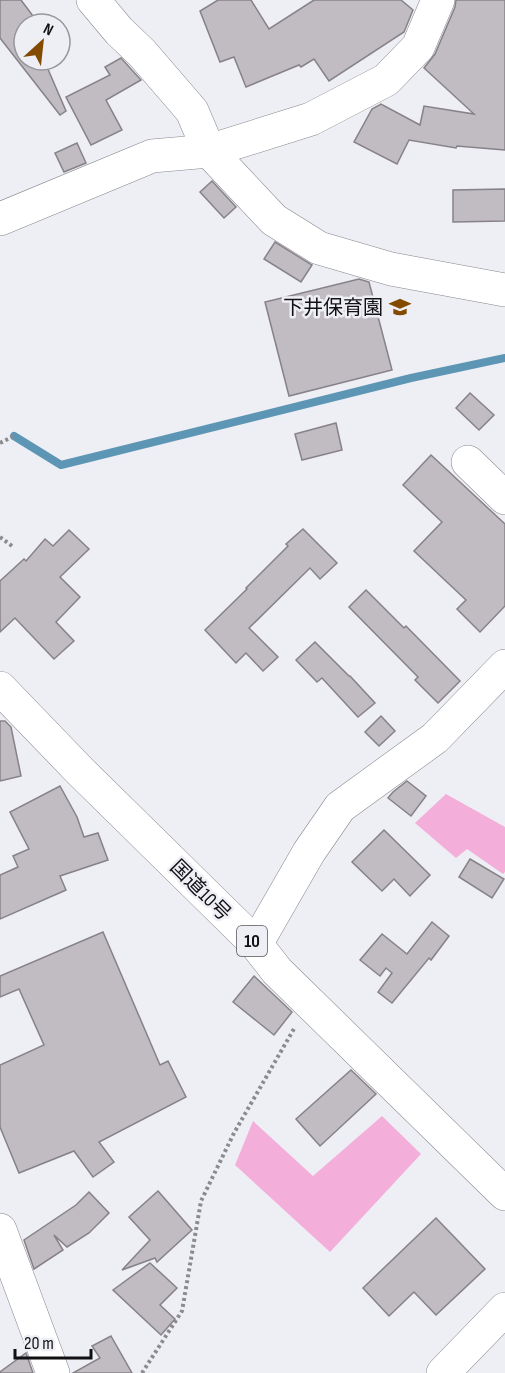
<svg xmlns="http://www.w3.org/2000/svg" width="505" height="1373" viewBox="0 0 505 1373" font-family="'Sofia Sans Condensed','Noto Sans JP',sans-serif">
<rect width="100%" height="100%" fill="#eeeef5"/>
<g fill="#f3afda">
<polygon points="446,794 505,827 505,872 503,874 467,849 456,858 415,823"/>
<polygon points="382,1116 421,1154 330,1252 235,1165 253,1121 313,1176"/>
</g>
<g fill="none" stroke-linecap="round" stroke-linejoin="round">
<polyline stroke="#5d96b5" stroke-width="8" points="14,436 61,465 411,378 505,358"/>
</g>
<g fill="#c0bcc2" stroke="#868288" stroke-width="1.5">
<polygon points="0,0 21,0 39,24 24,24 24,60 44,60 66,111 60,115 0,38"/>
<polygon points="218,0 251,0 269,29 314,0 401,0 413,10 404,32 329,81 314,59 301,67 299,65 246,87 234,57 220,62 200,11"/>
<polygon points="456,0 505,0 505,150 457,146 456,148 409,140 397,164 354,142 372,109 381,104 420,125 424,106 474,114 424,68 435,54 455,7"/>
<polygon points="121,58 141,80 106,100 122,130 91,145 66,97 110,75 105,67"/>
<polygon points="77,143 86,163 64,172 55,153"/>
<polygon points="212,181 236,207 224,218 200,192"/>
<polygon points="505,189 505,221 453,222 453,190"/>
<polygon points="275,242 312,265 301,282 264,259"/>
<polygon points="359,279 369,282 392,370 289,396 265,302"/>
<polygon points="470,393 494,415 479,430 456,408"/>
<polygon points="336,423 342,450 302,460 295,434"/>
<polygon points="431,455 505,524 505,606 480,632 457,609 466,600 414,551 442,522 403,485"/>
<polygon points="303,529 337,563 320,579 310,568 249,628 278,657 263,671 246,653 236,663 205,630 247,589 246,588 288,546 286,544"/>
<polygon points="69,530 89,549 60,577 80,597 56,622 74,641 54,659 15,618 0,632 0,581 24,559 26,561 45,539 53,546"/>
<polygon points="366,590 404,628 406,626 460,681 438,703 415,680 418,677 349,607"/>
<polygon points="315,642 349,676 350,676 375,703 358,717 322,678 317,682 296,660"/>
<polygon points="381,716 395,731 379,746 365,732"/>
<polygon points="0,721 5,721 11,727 21,776 0,781"/>
<polygon points="407,781 426,796 411,816 388,798 393,792"/>
<polygon points="60,786 77,817 84,837 98,833 108,860 60,876 66,890 0,919 0,875 18,867 13,856 29,849 10,812"/>
<polygon points="384,830 430,875 410,896 394,879 382,891 352,862"/>
<polygon points="470,859 504,879 492,898 459,877"/>
<polygon points="432,922 449,936 431,960 429,958 392,1003 378,992 392,973 386,968 380,976 360,960 382,934 407,954"/>
<polygon points="103,932 160,1065 168,1061 186,1097 99,1142 114,1162 93,1177 74,1151 19,1173 0,1127 0,1065 44,1045 19,989 0,997 0,976"/>
<polygon points="254,976 292,1012 274,1035 233,1002"/>
<polygon points="351,1070 376,1094 320,1146 296,1119"/>
<polygon points="158,1191 192,1230 157,1262 155,1258 122,1270 150,1240 129,1217"/>
<polygon points="89,1192 109,1213 89,1233 67,1247 54,1235 63,1250 34,1269 24,1240 76,1205"/>
<polygon points="436,1218 485,1269 436,1315 414,1292 389,1316 363,1288"/>
<polygon points="150,1263 177,1288 160,1305 175,1319 161,1335 113,1290"/>
<polygon points="111,1336 132,1373 73,1373 100,1358 92,1346"/>
<polygon points="26,1353 33,1373 0,1373 0,1372"/>
</g>
<g fill="none" stroke-linecap="round" stroke-linejoin="round">
<defs>
<g id="minor">
<polyline points="93,0 119,31 142,53 192,111 209,151 274,220 319,248 391,269 505,290"/>
<polyline points="0,219 152,156 209,151 311,119 386,80 418,47 438,0"/>
<polyline points="468,462 505,498"/>
<polyline points="256,944 309,852 340,807 435,738 505,666"/>
<polyline points="0,1230 53,1373"/>
<polyline points="443,1373 505,1309"/>
</g>
<polyline id="highway" points="0,688 81,772 256,944 277,971 505,1194"/>
</defs>
<use href="#minor" stroke="#87878d" stroke-width="34"/>
<use href="#highway" stroke="#87878d" stroke-width="34"/>
<g stroke="#8b8b8f" stroke-width="4" stroke-dasharray="3 3" stroke-linecap="butt">
<polyline points="0,443 14,436"/>
<polyline points="0,537 12,546"/>
<polyline points="142,1373 182,1311 201,1201 234,1133 295,1027"/>
</g>
<use href="#minor" stroke="#fff" stroke-width="33"/>
<use href="#highway" stroke="#fff" stroke-width="33"/>
</g>
<defs>
<symbol id="school-bare" viewBox="-9 -9 18 18"><path d="M0-5L7-2L0 1L-7-2ZM-4 1L0 2.5L4 1V4Q0 6-4 4Z" fill="#834a00" stroke="#eeeef5" stroke-width="2.5" paint-order="stroke"/></symbol>
</defs>
<g fill-rule="evenodd">
<use href="#school-bare" x="385" y="292" width="30" height="30"/>
</g>
<g text-anchor="middle" stroke-width="5" stroke-linejoin="round" paint-order="stroke">
<rect fill="#eeeef5" stroke="#535357" stroke-width="1.5" x="237" y="926" width="30" height="30" rx="4.5"/>
<g font-size="18" font-weight="bold" fill="#111113">
<text x="252" y="947">10</text>
</g>
<g font-size="20" fill="#111113" stroke="#eeeef5" text-anchor="end">
<text x="383" y="314">下井保育園</text>
</g>
<g font-size="20" fill="#111113" stroke="#eeeef5">
<text transform="translate(201 890) rotate(45)" y="7">国道10号</text>
</g>
</g>
<g transform="translate(42 42) rotate(27)"><circle r="28" fill="#eeeef5" stroke="#96969b" stroke-width="1.5"/>
<path d="M0-4.5L10 22L0 15L-10 22Z" fill="#834a00"/>
<text y="-9" font-size="16" font-weight="bold" text-anchor="middle" fill="#111113">N</text>
</g>
<path d="M15 1349v9h76v-9" fill="none" stroke="#111113" stroke-width="3"/>
<text x="24" y="1349" font-size="18" fill="#111113" stroke="#eeeef5" stroke-width="4.5" paint-order="stroke">20 m</text>
</svg>
